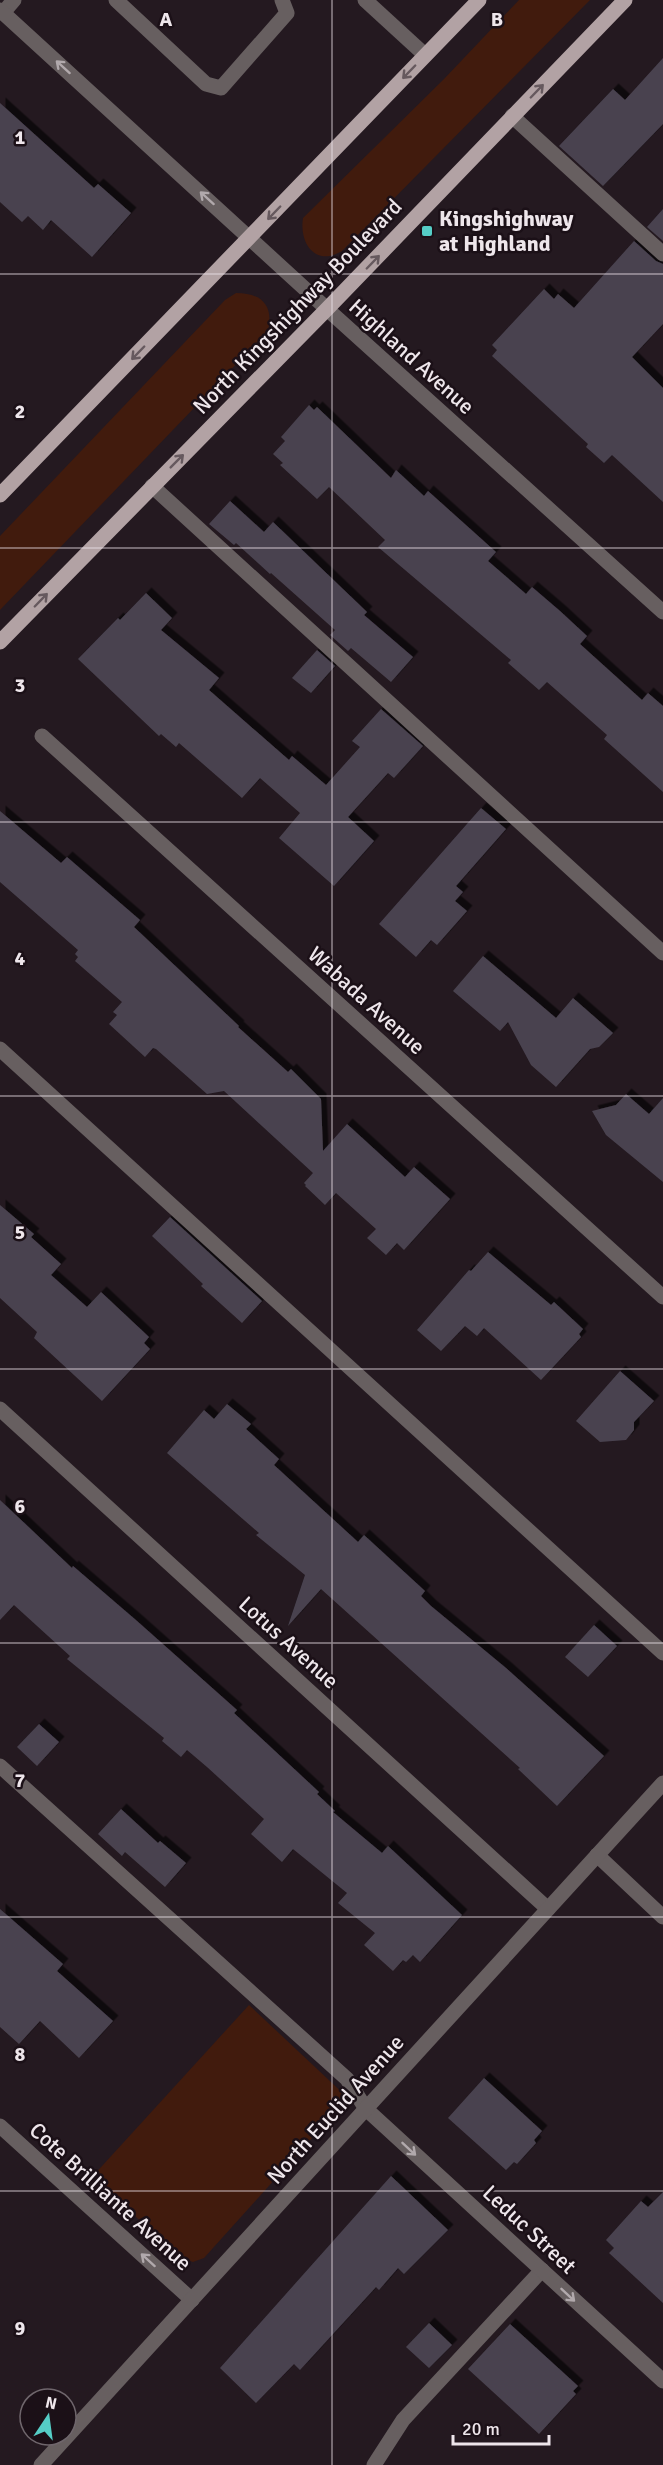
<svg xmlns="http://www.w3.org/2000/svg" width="663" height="2465" viewBox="0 0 663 2465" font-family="Signika,sans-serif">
<defs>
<filter id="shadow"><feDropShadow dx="5.5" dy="-5.5" stdDeviation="0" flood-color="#0009"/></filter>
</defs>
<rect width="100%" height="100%" fill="#241920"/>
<g fill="#411b0d">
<path d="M519,0h71l-248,251c-26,16 -43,-7 -39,-33l141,-139z"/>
<path d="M236,293c25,0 38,12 32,38l-268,279v-74l225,-236z"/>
<polygon points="249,2005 348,2098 204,2258 193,2262 181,2258 92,2177"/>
</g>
<g fill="#49424f" filter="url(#shadow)">
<polygon points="663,58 663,124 603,186 559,146 613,89 625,100"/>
<polygon points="0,103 94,188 98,184 131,213 92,257 51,220 43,230 28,216 22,222 0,202"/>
<polygon points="663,209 663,241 647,227"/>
<polygon points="634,241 656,261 663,264 663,324 632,357 663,388 663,502 612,455 604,463 586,447 588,444 492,356 497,350 492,345 544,289 554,299 558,294 574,308"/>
<polygon points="309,405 314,410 317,407 391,478 396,470 424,496 428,491 496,552 488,561 526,594 532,587 560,611 587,636 580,644 642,700 648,693 663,706 663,792 604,739 607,735 547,682 539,690 508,663 511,660 378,547 385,540 329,487 317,499 280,465 283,463 273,454 285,441 281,437"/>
<polygon points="230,501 264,532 273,522 367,612 364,615 413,657 391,682 351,648 348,651 330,635 335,630 271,573 270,574 236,543 234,545 209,524"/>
<polygon points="146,593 172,618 161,630 219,678 209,690 289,760 292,756 326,785 360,747 352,741 381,709 423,746 394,778 388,773 348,817 374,841 334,886 279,838 300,813 260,778 242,798 179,743 176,747 161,734 159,736 78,659 118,618 120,620"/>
<polygon points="317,650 335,666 311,693 292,678"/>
<polygon points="481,808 506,829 456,886 463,892 455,901 467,911 437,945 431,940 416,957 379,924"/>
<polygon points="0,811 61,863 67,857 140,920 134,927 239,1026 238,1027 288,1072 291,1069 321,1099 323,1151 347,1124 405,1177 414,1167 450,1199 404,1250 397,1243 386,1255 367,1238 376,1229 336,1193 325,1205 305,1186 306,1185 304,1183 313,1173 224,1091 207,1094 156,1049 153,1048 145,1057 109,1024 117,1015 113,1012 122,1002 75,961 78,957 75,954 78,950 0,882"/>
<polygon points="483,956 556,1018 573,998 613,1033 599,1047 590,1049 556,1087 531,1065 508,1022 500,1031 453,991"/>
<polygon points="626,1094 649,1114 663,1098 663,1182 606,1135 592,1111 616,1105"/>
<polygon points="0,1205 34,1234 31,1237 61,1264 51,1275 87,1307 101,1292 149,1337 144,1343 150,1349 102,1401 34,1338 37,1332 0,1298"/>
<polygon points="170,1217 262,1301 242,1323 201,1286 203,1284 152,1236"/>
<polygon points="488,1252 551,1305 554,1302 583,1329 579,1334 581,1337 541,1380 484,1328 477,1336 465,1326 441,1351 417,1330 469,1270 471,1271"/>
<polygon points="620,1371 654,1401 634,1422 634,1430 626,1440 600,1442 576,1421"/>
<polygon points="227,1404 251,1424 246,1429 279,1459 274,1465 358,1542 364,1535 425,1591 421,1596 431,1606 506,1668 604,1756 557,1806 518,1769 520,1768 321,1589 288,1626 305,1575 256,1535 259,1533 167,1453 204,1410 214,1419"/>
<polygon points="0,1500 72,1568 73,1566 137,1621 237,1710 234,1713 319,1792 317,1794 335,1811 333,1812 382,1853 388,1846 462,1915 420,1962 413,1955 406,1962 403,1960 393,1971 364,1945 375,1933 338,1903 347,1893 293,1849 282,1862 251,1834 264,1819 207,1767 187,1750 181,1757 162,1741 164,1738 67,1659 70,1656 14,1605 0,1620"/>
<polygon points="594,1625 617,1646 588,1677 565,1657"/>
<polygon points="39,1724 59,1742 37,1766 17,1747"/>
<polygon points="121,1809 158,1843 160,1841 186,1863 165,1887 125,1852 122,1856 98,1834"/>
<polygon points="0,1909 63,1964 57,1971 113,2021 79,2058 40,2021 19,2044 0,2027"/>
<polygon points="484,2078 542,2131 534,2140 536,2143 517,2164 514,2162 506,2170 448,2118"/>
<polygon points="391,2176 448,2230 404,2274 398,2268 379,2290 376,2287 300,2370 294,2364 256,2403 220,2368"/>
<polygon points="663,2192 663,2303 609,2253 614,2248 606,2240 641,2201 648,2207"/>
<polygon points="429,2323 452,2345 429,2368 406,2347"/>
<polygon points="510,2324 578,2386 573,2391 576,2394 539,2434 468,2369"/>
</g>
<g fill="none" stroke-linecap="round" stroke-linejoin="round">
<g stroke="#675f60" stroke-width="15">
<polyline points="116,0 206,84 221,88 287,13 282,0"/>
<polyline points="365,0 425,55"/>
<polyline points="3,13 14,0"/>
<polyline points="512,116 663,254"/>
<polyline points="152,486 663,953"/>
<polyline points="0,1049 663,1653"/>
<polyline points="0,1766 347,2079 366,2109"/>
<polyline points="597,1855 663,1917"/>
<polyline points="374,2465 403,2420 542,2270"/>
</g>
<g stroke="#675f60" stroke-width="15">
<polyline points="0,10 327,309 663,612"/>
<polyline points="42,736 663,1297"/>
<polyline points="0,1409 548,1909"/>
<polyline points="366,2109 663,2381"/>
<polyline points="0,2126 192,2300"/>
<polyline points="41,2465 663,1783"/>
</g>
<g stroke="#b2a2a4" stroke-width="15">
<polyline points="0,495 479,0"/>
<polyline points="0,642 327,309 625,0"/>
</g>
</g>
<defs><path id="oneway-shaft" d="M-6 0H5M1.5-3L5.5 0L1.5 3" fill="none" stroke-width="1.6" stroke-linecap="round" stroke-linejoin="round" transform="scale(1.5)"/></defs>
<g stroke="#b1a9ac">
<use href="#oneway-shaft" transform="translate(63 67) rotate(-138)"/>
<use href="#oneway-shaft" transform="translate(207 198) rotate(-138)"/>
<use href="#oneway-shaft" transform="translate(409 2149) rotate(43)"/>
<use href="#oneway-shaft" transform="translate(148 2260) rotate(-138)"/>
<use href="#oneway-shaft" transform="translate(568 2295) rotate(43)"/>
</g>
<g stroke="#66595e">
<use href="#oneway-shaft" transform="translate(409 72) rotate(134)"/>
<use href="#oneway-shaft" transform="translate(537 91) rotate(-46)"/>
<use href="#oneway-shaft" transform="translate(274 213) rotate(134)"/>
<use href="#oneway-shaft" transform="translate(373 262) rotate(-46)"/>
<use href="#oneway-shaft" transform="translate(138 353) rotate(134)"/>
<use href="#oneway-shaft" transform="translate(177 461) rotate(-45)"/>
<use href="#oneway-shaft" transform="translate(41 600) rotate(-46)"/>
</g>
<path fill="none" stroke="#eee6eb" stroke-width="1.5" stroke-opacity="0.55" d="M332,0v2465M0,274h663M0,548h663M0,822h663M0,1096h663M0,1369h663M0,1643h663M0,1917h663M0,2191h663"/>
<rect fill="#55cdc6" stroke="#1b1017" stroke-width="2" x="421" y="225" width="12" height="12" rx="3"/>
<g text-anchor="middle" stroke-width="5" stroke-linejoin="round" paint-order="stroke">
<g font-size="22" font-weight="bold" fill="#eee6eb" stroke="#1b1017" text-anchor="start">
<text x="439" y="226">Kingshighway<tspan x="439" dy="25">at Highland</tspan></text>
</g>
<g font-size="22" fill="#eee6eb" stroke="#1b1017">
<text transform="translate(297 306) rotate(-46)" y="8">North Kingshighway Boulevard</text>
<text transform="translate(412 356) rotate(42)" y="8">Highland Avenue</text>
<text transform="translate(367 1000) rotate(42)" y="8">Wabada Avenue</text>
<text transform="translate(289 1642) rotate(42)" y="8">Lotus Avenue</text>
<text transform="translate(335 2109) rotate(-48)" y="8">North Euclid Avenue</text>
<text transform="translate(111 2196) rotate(42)" y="8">Cote Brilliante Avenue</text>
<text transform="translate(530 2229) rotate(43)" y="8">Leduc Street</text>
</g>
</g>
<g font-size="20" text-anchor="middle" font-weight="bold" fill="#eee6eb" stroke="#1b1017" stroke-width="5" stroke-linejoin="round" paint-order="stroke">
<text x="166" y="26">A</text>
<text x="497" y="26">B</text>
<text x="20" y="144">1</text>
<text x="20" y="418">2</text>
<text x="20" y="692">3</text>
<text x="20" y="965">4</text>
<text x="20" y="1239">5</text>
<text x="20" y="1513">6</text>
<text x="20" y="1787">7</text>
<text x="20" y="2061">8</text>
<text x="20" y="2335">9</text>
</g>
<g transform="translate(48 2417) rotate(13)"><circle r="28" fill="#1b1017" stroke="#6f666c" stroke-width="1.5"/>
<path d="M0-4.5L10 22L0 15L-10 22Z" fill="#55cdc6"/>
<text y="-9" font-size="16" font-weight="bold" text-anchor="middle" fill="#eee6eb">N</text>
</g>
<path d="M453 2435v9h96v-9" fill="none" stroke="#eee6eb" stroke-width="3"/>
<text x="462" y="2435" font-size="18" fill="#eee6eb" stroke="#1b1017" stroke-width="4.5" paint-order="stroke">20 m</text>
</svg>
